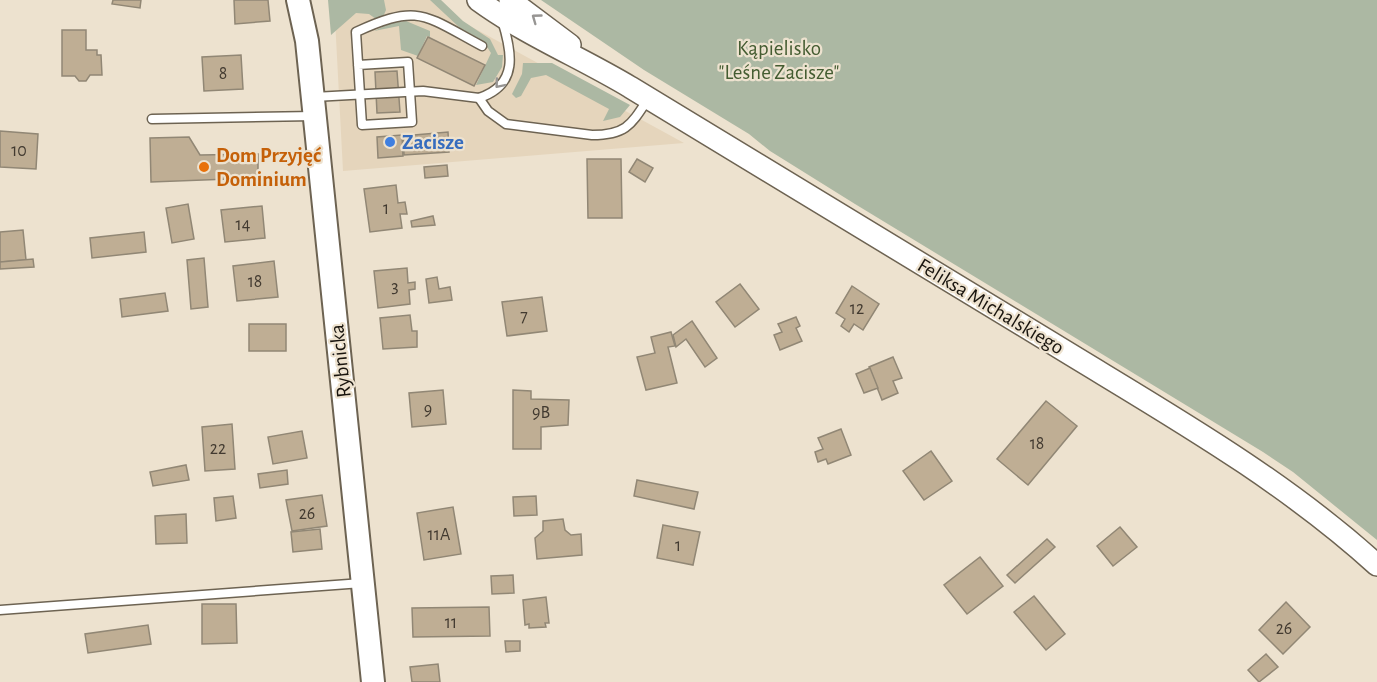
<svg xmlns="http://www.w3.org/2000/svg" width="1377" height="682" viewBox="0 0 1377 682" font-family="'Alegreya Sans',sans-serif">
<rect width="100%" height="100%" fill="#ede2cf"/>
<polygon fill="#e5d5bc" points="334,0 436,0 461,21 684,143 343,171"/>
<g fill="#acb8a3">
<polygon points="328,0 384,0 386,10 383,17 376,19 369,14 356,13 331,35"/>
<polygon points="430,0 441,0 463,21 490,39 498,55 503,55 502,67 493,82 476,85 491,53 483,41 460,28"/>
<polygon points="541,0 1377,0 1377,540 1293,472 1263,452 855,204 770,151 749,134 644,70"/>
<polygon points="406,21 430,31 430,37 427,36 418,56 401,50 399,26 374,31 391,23"/>
<polygon points="523,63 552,63 630,105 620,117 603,121 609,109 546,75 531,78 521,96 516,98 512,94 522,74"/>
</g>
<g fill="#bfae94" stroke="#918775" stroke-width="1.5">
<polygon points="113,0 141,0 140,8 112,4"/>
<polygon points="234,0 268,0 270,21 235,24"/>
<polygon points="62,30 86,30 86,50 97,50 97,55 101,55 102,75 90,75 86,81 79,81 75,76 62,76"/>
<polygon points="428,37 485,65 474,86 417,58"/>
<polygon points="241,55 243,89 204,91 202,57"/>
<polygon points="397,71 400,112 377,113 375,72"/>
<polygon points="0,131 38,134 36,169 0,167"/>
<polygon points="448,132 449,152 404,155 403,136"/>
<polygon points="402,135 403,156 378,158 377,137"/>
<polygon points="189,137 200,155 258,154 258,178 151,182 150,138"/>
<polygon points="587,159 621,159 622,218 588,218"/>
<polygon points="637,159 653,168 645,182 629,172"/>
<polygon points="447,165 448,176 425,178 424,167"/>
<polygon points="396,185 398,203 405,202 407,214 400,214 402,228 370,232 364,189"/>
<polygon points="188,204 194,239 172,243 166,208"/>
<polygon points="262,206 265,238 225,242 221,210"/>
<polygon points="433,216 435,225 412,227 411,221"/>
<polygon points="23,230 26,260 0,262 0,232"/>
<polygon points="144,232 146,252 92,258 90,238"/>
<polygon points="204,258 208,307 191,309 187,260"/>
<polygon points="33,259 34,267 0,269 0,262"/>
<polygon points="274,261 278,297 237,301 233,266"/>
<polygon points="407,268 408,283 415,282 415,289 409,290 410,304 378,308 374,271"/>
<polygon points="437,277 439,289 450,287 452,300 429,303 426,279"/>
<polygon points="740,284 759,309 735,327 716,302"/>
<polygon points="852,286 879,304 863,330 854,324 849,332 841,326 845,319 836,313"/>
<polygon points="165,293 168,311 122,317 120,299"/>
<polygon points="542,297 547,331 507,336 502,302"/>
<polygon points="410,315 412,331 417,331 417,347 383,349 380,318"/>
<polygon points="796,317 800,326 796,328 802,341 780,350 774,335 782,332 778,324"/>
<polygon points="692,321 717,358 705,367 686,339 676,347 673,335"/>
<rect x="249" y="324" width="37" height="27"/>
<polygon points="671,332 675,346 668,347 677,383 646,390 637,357 655,353 651,337"/>
<polygon points="893,357 902,378 893,381 898,393 882,400 869,367"/>
<polygon points="870,368 878,388 864,393 856,374"/>
<polygon points="443,390 446,424 412,427 409,393"/>
<polygon points="513,390 531,391 531,399 569,400 568,425 541,427 541,449 513,449"/>
<polygon points="1046,401 1077,426 1028,485 997,459"/>
<polygon points="232,424 235,469 205,471 202,427"/>
<polygon points="841,429 851,455 828,464 826,459 818,462 815,452 823,449 818,438"/>
<polygon points="302,431 307,458 273,464 268,437"/>
<polygon points="931,451 952,481 924,500 903,471"/>
<polygon points="186,465 189,480 153,486 150,472"/>
<polygon points="287,470 288,484 260,488 258,474"/>
<polygon points="637,480 698,492 694,509 634,496"/>
<polygon points="322,495 327,526 292,531 286,500"/>
<polygon points="233,496 236,518 216,521 214,498"/>
<polygon points="536,496 537,515 514,516 513,497"/>
<polygon points="453,507 461,554 424,560 417,513"/>
<polygon points="186,514 187,543 156,544 155,516"/>
<polygon points="563,519 565,530 571,535 581,534 582,555 537,559 535,538 543,531 543,521"/>
<polygon points="663,525 700,532 693,565 657,558"/>
<polygon points="1120,527 1137,547 1113,566 1097,546"/>
<polygon points="320,529 322,549 293,552 291,532"/>
<polygon points="1047,539 1055,547 1015,583 1007,575"/>
<polygon points="980,557 1003,586 967,614 944,585"/>
<polygon points="513,575 514,593 492,594 491,576"/>
<polygon points="1034,596 1065,634 1046,650 1014,612"/>
<polygon points="546,597 549,623 545,623 546,627 529,628 529,624 525,625 523,600"/>
<polygon points="1286,602 1310,627 1283,654 1259,630"/>
<polygon points="202,604 236,604 237,643 202,644"/>
<polygon points="489,607 490,636 413,637 412,608"/>
<polygon points="148,625 151,644 88,653 85,634"/>
<polygon points="505,641 520,641 520,651 506,652"/>
<polygon points="1266,654 1278,667 1259,682 1248,670"/>
<polygon points="438,664 440,682 412,682 410,667"/>
</g>
<g fill="none" stroke-linecap="round" stroke-linejoin="round">
<defs>
<g id="service">
<path d="M358,65l50,-3 4,60 -50,3 -6,-93c63,-29 68,-17 126,14"/>
<path d="M314,97l109,-6 56,7c40,-13 33,-46 23,-78"/>
<path d="M479,98l9,13 18,13 86,11c34,0 39,-10 56,-36"/>
<polyline points="152,119 314,116"/>
<polyline points="0,610 362,583"/>
</g>
<g id="tertiary">
<path d="M478,0c48,35 102,57 152,87 142,86 284,172 425,258 111,68 225,132 322,220"/>
<polyline points="510,0 570,45"/>
</g>
<polyline id="secondary" points="298,0 307,41 373,682"/>
</defs>
<use href="#service" stroke="#6d6352" stroke-width="11"/>
<use href="#tertiary" stroke="#6d6352" stroke-width="24"/>
<use href="#secondary" stroke="#6d6352" stroke-width="26"/>
<use href="#service" stroke="#fff" stroke-width="8"/>
<use href="#tertiary" stroke="#fff" stroke-width="21"/>
<use href="#secondary" stroke="#fff" stroke-width="22"/>
</g>
<defs><path id="oneway-chevron" d="M-2-3.5L2.5 0L-2 3.5" fill="none" stroke-width="1.6" stroke-linecap="round" stroke-linejoin="round" transform="scale(1.5)"/></defs>
<g stroke="#979593">
<use href="#oneway-chevron" transform="translate(536 18) rotate(-144)"/>
<use href="#oneway-chevron" transform="translate(499 84) rotate(130)"/>
</g>
<circle fill="#3f7fe0" stroke="#ede2cf" stroke-width="2" cx="390" cy="142" r="6"/>
<circle fill="#e8710a" stroke="#ede2cf" stroke-width="2" cx="204" cy="167" r="6"/>
<g text-anchor="middle" stroke-width="4.5" stroke-linejoin="round" paint-order="stroke">
<g font-size="18" fill="#423a30">
<text x="223" y="79">8</text>
<text x="19" y="156">10</text>
<text x="386" y="214">1</text>
<text x="243" y="230">14</text>
<text x="255" y="287">18</text>
<text x="395" y="292">3</text>
<text x="857" y="314">12</text>
<text x="524" y="322">7</text>
<text x="428" y="415">9</text>
<text x="541" y="418">9B</text>
<text x="1037" y="449">18</text>
<text x="218" y="454">22</text>
<text x="307" y="519">26</text>
<text x="439" y="540">11A</text>
<text x="678" y="551">1</text>
<text x="451" y="628">11</text>
<text x="1284" y="634">26</text>
</g>
<g font-size="21" fill="#445c31" stroke="#ede2cf">
<text x="779" y="55">Kąpielisko<tspan x="779" dy="24">"Leśne Zacisze"</tspan></text>
</g>
<g font-size="21" font-weight="bold" fill="#366cbe" stroke="#ede2cf" text-anchor="start">
<text x="402" y="149">Zacisze</text>
</g>
<g font-size="21" font-weight="bold" fill="#c56008" stroke="#ede2cf" text-anchor="start">
<text x="216" y="162">Dom Przyjęć<tspan x="216" dy="24">Dominium</tspan></text>
</g>
<g font-size="21" fill="#18140e" stroke="#ede2cf">
<text transform="translate(991 306) rotate(31)" y="7">Feliksa Michalskiego</text>
<text transform="translate(340 361) rotate(-96)" y="7">Rybnicka</text>
</g>
</g>
</svg>
